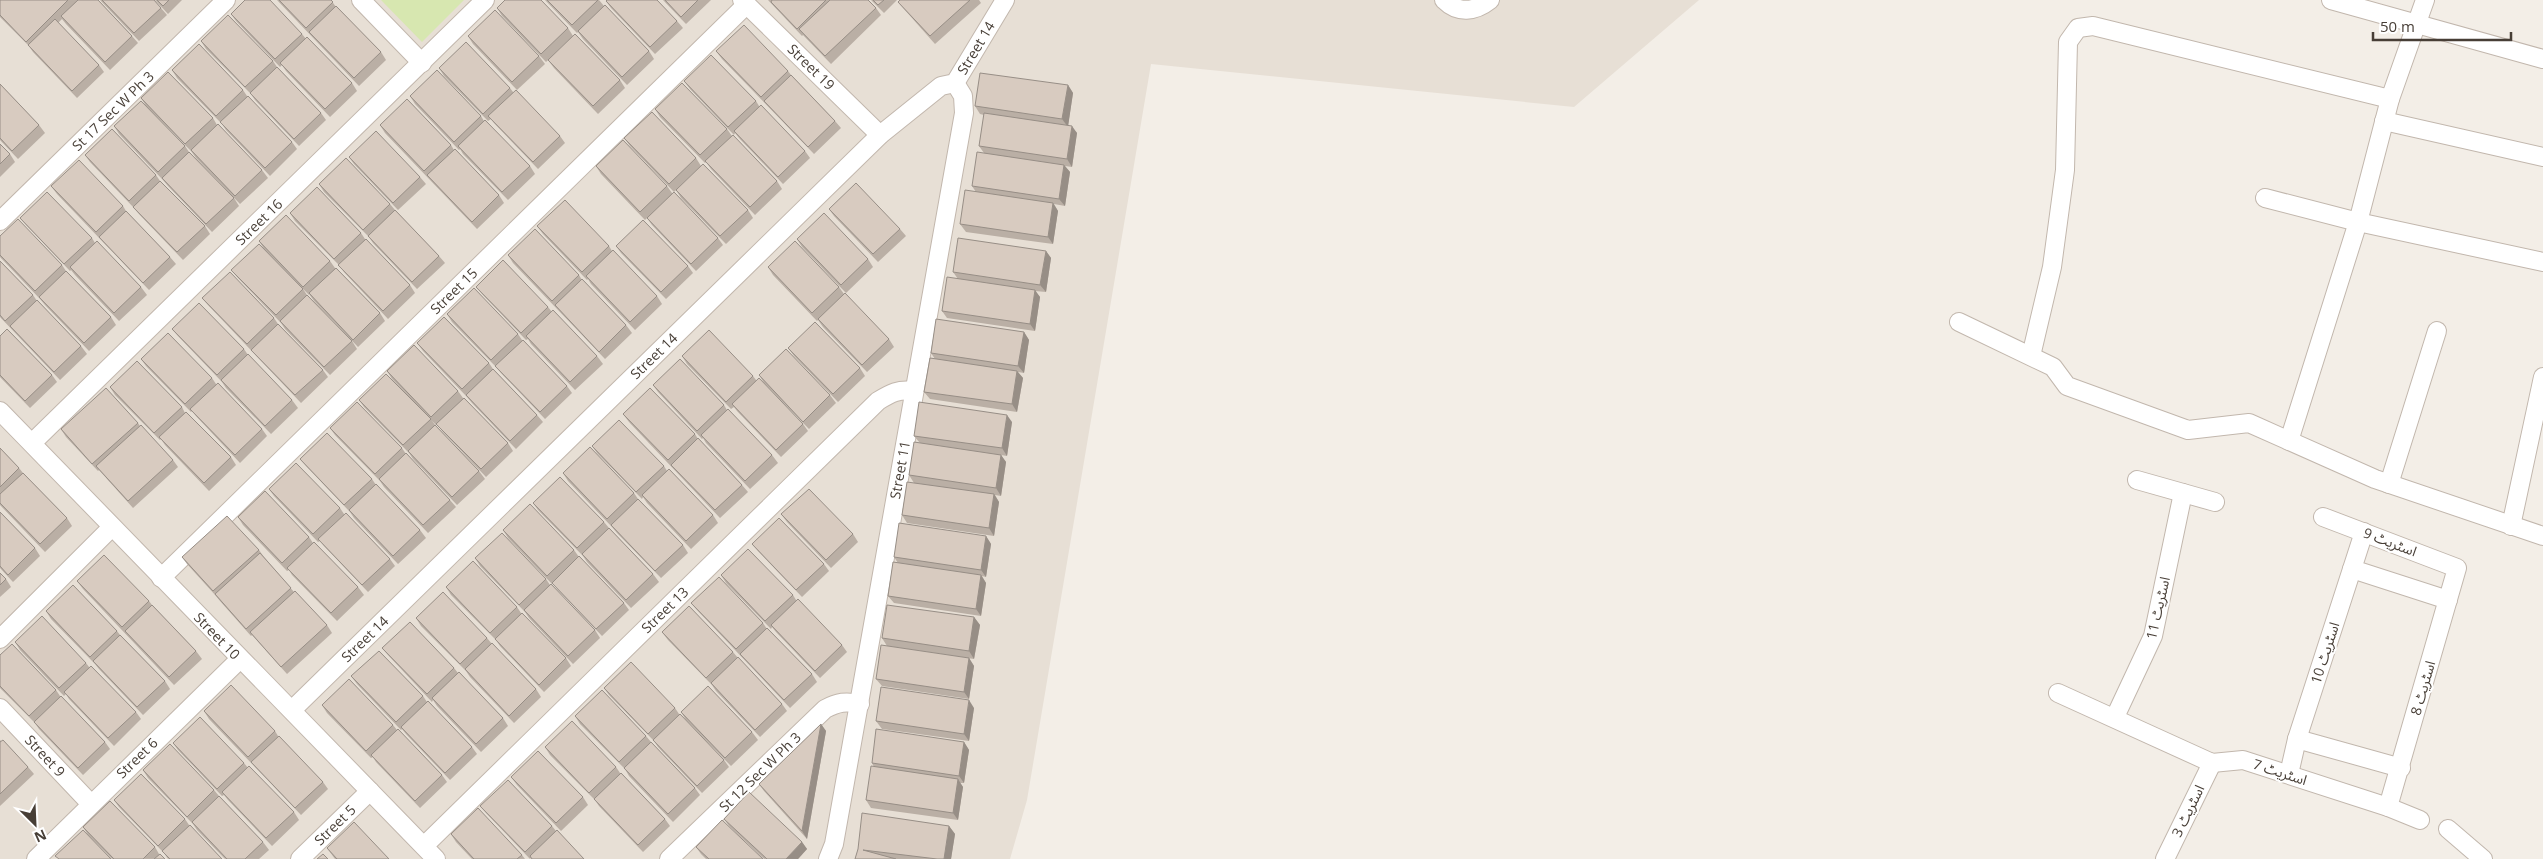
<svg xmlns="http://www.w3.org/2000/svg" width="2543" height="859" viewBox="0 0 2543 859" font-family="'Open Sans','Noto Sans Arabic',sans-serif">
<rect width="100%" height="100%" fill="#f3eee7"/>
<polygon fill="#e7dfd5" points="0,0 1699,0 1574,107 1151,64 1027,800 1010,859 0,859"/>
<polygon fill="#d7e7b0" points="381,0 464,0 422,42"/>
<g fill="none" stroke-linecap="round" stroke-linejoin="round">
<defs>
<g id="street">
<polyline points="361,0 422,63"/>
<polyline points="742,0 880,135"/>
<path d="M1444,0c14,14 31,12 46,0"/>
<polyline points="2331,0 2543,59"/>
<polyline points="2384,121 2543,157"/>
<polyline points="2265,198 2358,222 2543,262"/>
<polyline points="0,221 226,0"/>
<polyline points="1959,322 2053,367 2067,386 2188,430 2249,423 2375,479 2543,536"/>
<polyline points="2031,356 2052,267 2065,170 2068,42 2078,28 2093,26 2390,99"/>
<polyline points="0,411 436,859"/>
<polyline points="2289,441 2358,222 2390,99 2425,0"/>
<polyline points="32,443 485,0"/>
<polyline points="2137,480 2215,502"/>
<polyline points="2389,484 2437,331"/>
<polyline points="2323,517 2457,568 2388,807"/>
<polyline points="2511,526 2543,377"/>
<polyline points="2352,569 2448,600"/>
<polyline points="161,578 746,5"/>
<polyline points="0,639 112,527"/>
<polyline points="2058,693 2212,763 2243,760 2388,807 2420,820"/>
<polyline points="0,708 90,803"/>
<polyline points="293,709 880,135 941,86 955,83 1005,0"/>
<polyline points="2115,717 2153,636 2183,493"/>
<polyline points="2297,739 2401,768"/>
<polyline points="2289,774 2297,739 2364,532"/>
<polyline points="2448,829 2483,859"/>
<path d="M424,846l454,-445c13,-8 20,-12 36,-10"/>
<polyline points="36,859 240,659"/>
<polyline points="300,859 370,791"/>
<path d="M669,859l156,-150c13,-7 21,-8 35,-5"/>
<polyline points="828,859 834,844 964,113 963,96 955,83"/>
<polyline points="2165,859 2212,763"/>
</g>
</defs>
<use href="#street" stroke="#c2b7ad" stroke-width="20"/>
<use href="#street" stroke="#fff" stroke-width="18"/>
</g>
<g fill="#baafa5">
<polygon points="0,0 73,0 75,3 73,0 98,0 132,36 138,43 110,70 66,24 62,19 58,23 99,65 104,72 77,98 33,52 29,46 0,17"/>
<polygon points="100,0 154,0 161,8 167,15 139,41"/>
<polygon points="155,0 182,0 168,14"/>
<polygon points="277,0 331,0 336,7 381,52 386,60 359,86"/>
<polygon points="545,0 599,0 604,6 649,51 654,59 627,85 583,39 578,32 577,33"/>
<polygon points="663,0 711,0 686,24"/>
<polygon points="768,0 868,0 876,8 881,15 831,64 803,35 802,36"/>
<polygon points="871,0 897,0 884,13"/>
<polygon points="900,0 979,0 981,3 935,44 904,9 898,2"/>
<polygon points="606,1 677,21 683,28 655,54 611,8"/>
<polygon points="497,8 568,28 573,36 546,62 502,16"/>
<polygon points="231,14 302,34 306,39 352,83 357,91 330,117 286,71 282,65 280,67 236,21"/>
<polygon points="468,36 539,56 545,64 517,90 473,44"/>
<polygon points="201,41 273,61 277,67 321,113 326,120 299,146 255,100 251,94 206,49"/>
<polygon points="716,51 788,71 791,75 835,121 841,128 814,154 722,59"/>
<polygon points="548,60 620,80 625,88 598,114 554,68"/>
<polygon points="439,68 510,88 513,92 560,136 565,143 538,169 494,123 491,119 488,121 444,76"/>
<polygon points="172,70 243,90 247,96 292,142 297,149 270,176 226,130 222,124 177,78"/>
<polygon points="684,81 756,101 759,106 805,151 810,158 783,184 739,138 735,133 734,135 690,89"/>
<polygon points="0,84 39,125 45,133 18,159 0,140"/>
<polygon points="1068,85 1073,93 1068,125 1077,133 1072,167 1065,166 1070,172 1065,206 1054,204 1058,211 1053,244 966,232 960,224 976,192 972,186 984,153 979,146 984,115 980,114 975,106"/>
<polygon points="410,96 481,116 484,121 530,166 535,174 508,200 463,154 460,149 459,150 415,104"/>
<polygon points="141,98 213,118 217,125 262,170 268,178 240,204 196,158 191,151 146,106"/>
<polygon points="655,109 727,129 732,136 777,181 782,189 755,215 711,169 706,162 705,163 660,117"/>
<polygon points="380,125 451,145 454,150 499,195 504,203 477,229 385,133"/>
<polygon points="114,126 185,146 189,152 234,198 239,206 212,232 168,186 163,180 119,134"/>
<polygon points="624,138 696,158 701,166 674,192 630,146"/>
<polygon points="0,144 10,154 15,162 0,177"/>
<polygon points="85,155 156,175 160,181 205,226 210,234 183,260 139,214 134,208 90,162"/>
<polygon points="349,157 420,177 426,184 398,210 354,164"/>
<polygon points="596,166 667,186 672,193 718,238 723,245 696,271 652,225 647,218 645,220 601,174"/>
<polygon points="319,184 390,204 395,210 439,256 445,263 417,289 373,243 369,237 324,192"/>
<polygon points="51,186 123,206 126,211 170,257 176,264 149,290 57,194"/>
<polygon points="676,190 748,210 753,218 726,244 681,198"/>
<polygon points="829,209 900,229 906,236 878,262 834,216"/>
<polygon points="290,213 361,233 365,239 410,285 415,293 388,319 344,272 340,266 295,221"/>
<polygon points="20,218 92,238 95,243 141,287 147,295 119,321 75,275 71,270 70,271 26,225"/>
<polygon points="537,226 609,246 612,251 657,296 662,304 635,330 591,284 588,279 587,280 543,234"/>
<polygon points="0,236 62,265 66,271 111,317 116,325 89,351 45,305 40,299 0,257"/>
<polygon points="797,239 868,259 873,267 846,293 802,247"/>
<polygon points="259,241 330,261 335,268 380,313 385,321 358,347 314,301 309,294 309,295 264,249"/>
<polygon points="616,246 688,266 693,273 666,299 621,253"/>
<polygon points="1046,251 1051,258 1046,292 1035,291 1040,297 1035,331 947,318 942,311 958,279 953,272"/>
<polygon points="508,255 579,275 582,280 626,325 632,333 605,359 513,263"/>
<polygon points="0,261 33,295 37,301 81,346 87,354 60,380 0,317"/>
<polygon points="768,267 839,287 844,294 889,339 894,347 867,372 823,327 818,320 817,321 773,275"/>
<polygon points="231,270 303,289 307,295 352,341 357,349 330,375 285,329 281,323 237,277"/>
<polygon points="476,287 548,307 552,312 597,356 603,364 575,390 531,344 528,339 526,340 482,294"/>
<polygon points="202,298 274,318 278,324 323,370 328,377 301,403 208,305"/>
<polygon points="447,314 518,334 522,340 567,386 572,393 545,419 501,373 496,367 452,322"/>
<polygon points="172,329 244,349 248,355 292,400 298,408 271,434 226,388 222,382 178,336"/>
<polygon points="1024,332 1029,340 1024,373 1018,372 1023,378 1017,412 930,399 924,392 935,359 931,353"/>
<polygon points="0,336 52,375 57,382 30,408 0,377"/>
<polygon points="417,343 489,363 493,369 537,415 543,422 516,449 472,403 467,397 423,351"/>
<polygon points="788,348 860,368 865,376 838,402 794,356"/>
<polygon points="682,356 753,376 756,380 803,424 808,431 781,457 737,411 734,407 731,409 687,364"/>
<polygon points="141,359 212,378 216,384 262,429 267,436 240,463 196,416 192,411 191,412 146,366"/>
<polygon points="387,371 458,391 463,398 508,443 513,451 486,477 442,431 437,424 436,425 392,379"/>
<polygon points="759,375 830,395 836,403 809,429 764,383"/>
<polygon points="653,385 724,405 727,410 772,455 778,463 750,489 706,443 703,438 702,439 658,392"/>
<polygon points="110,387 182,407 185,413 231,457 236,465 209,491 165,445 161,439 160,440 115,395"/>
<polygon points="359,400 431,419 435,425 479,471 485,479 457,505 413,459 409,453 364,407"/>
<polygon points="623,414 695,434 698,439 742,485 748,492 720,518 629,422"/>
<polygon points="1012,422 1007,456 1001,455 1006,462 1001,496 995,495 999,502 994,536 907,523 902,515 914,483 909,475 920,443 914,436"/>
<polygon points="138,423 140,426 173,460 178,467 133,508 99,470 98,471 66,437 61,429"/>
<polygon points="330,428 402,448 406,454 450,500 456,507 428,533 384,487 380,481 335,435"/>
<polygon points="592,446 664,466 667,471 713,515 718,523 691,549 647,503 643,497 642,499 597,453"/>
<polygon points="0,448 19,468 23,473 67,518 72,526 45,552 0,505"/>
<polygon points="300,459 372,479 376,485 420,530 426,538 398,564 354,518 350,512 306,466"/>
<polygon points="563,473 634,493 638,499 683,545 688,553 661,578 617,533 612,527 568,481"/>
<polygon points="269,489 340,508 344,514 390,559 395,566 368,592 324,546 320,541 318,542 274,496"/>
<polygon points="533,503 604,522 609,528 653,574 659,582 631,608 587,562 583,556 538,510"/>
<polygon points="0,512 35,548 40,556 13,582 0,568"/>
<polygon points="781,514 853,534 858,542 831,568 787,522"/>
<polygon points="238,517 309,537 313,543 358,587 364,595 337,621 292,575 289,570 287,571 243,525"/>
<polygon points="503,530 574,550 579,557 624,603 629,610 602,636 558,590 553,583 552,584 508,538"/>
<polygon points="986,536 991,544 986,577 982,576 986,583 981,616 894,603 888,596 898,563 894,557"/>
<polygon points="752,544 824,564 829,571 802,597 758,551"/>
<polygon points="259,550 264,557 294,592 327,625 332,633 287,674 252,635 251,636 220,601 216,596 187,564 182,557"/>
<polygon points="475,558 546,579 550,585 595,630 600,638 573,664 529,618 525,612 480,566"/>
<polygon points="0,573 6,579 11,587 0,597"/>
<polygon points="721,575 793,595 796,600 842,645 847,652 820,678 776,632 772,627 771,629 726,583"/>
<polygon points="77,581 149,601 152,605 196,651 202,659 174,685 83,589"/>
<polygon points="446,587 517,607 521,613 566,658 571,666 544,692 500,646 496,640 451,595"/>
<polygon points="691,603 763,623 767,629 812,674 817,682 790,708 697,610"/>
<polygon points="46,611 117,631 120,635 165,681 170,689 143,715 99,669 95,664 51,619"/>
<polygon points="974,617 980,625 974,659 887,646 882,638"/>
<polygon points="416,618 487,638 492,644 536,689 541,697 514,723 470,677 466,671 421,626"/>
<polygon points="662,632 733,652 738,658 782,704 787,711 760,737 716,691 712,685 668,640"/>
<polygon points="15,642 86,663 89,667 136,712 141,719 114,746 69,699 66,694 64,696 20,650"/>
<polygon points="382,648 454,668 458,673 503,718 508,726 481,752 437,706 433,700 432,702 388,655"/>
<polygon points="0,655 56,690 60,696 105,742 110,749 83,775 39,729 35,723 0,688"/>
<polygon points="969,658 974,666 969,699 882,686 876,679"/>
<polygon points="351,676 423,696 427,702 472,747 477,754 450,780 406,734 402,729 401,730 357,684"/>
<polygon points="604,688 675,708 679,714 724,760 729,767 702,793 658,747 654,741 609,695"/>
<polygon points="322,705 393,725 397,730 442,775 447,782 420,808 376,762 373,757 371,758 327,713"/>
<polygon points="974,708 969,741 882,729 876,721"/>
<polygon points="204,711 275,731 278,736 323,782 328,789 301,815 209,719"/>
<polygon points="681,712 752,732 758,740 731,766 686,720"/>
<polygon points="575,716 646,736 651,742 695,788 700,795 673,822 629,776 625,769 580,724"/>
<polygon points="821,724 826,731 807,839 764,791 759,784"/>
<polygon points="0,740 28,767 34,774 0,806"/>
<polygon points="964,742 969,750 964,783 960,783 963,787 958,820 871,808 866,800 874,767 872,763"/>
<polygon points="173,743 244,763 248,768 294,812 299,820 272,846 228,800 224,795 222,796 178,750"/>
<polygon points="545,747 616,767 620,773 665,819 670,826 643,852 599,806 595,800 550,755"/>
<polygon points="143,770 214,790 219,796 263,842 269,850 259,859 225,859 197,830 193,824 148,778"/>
<polygon points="511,777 583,797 588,805 561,831 517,785"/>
<polygon points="114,800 185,819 189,825 222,859 168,859 164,853 119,807"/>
<polygon points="480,806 552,826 556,831 584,859 532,859 531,858 530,859 486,813"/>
<polygon points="724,819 802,842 807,849 798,859 764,859 729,826"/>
<polygon points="949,826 955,834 951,859 855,859 858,849"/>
<polygon points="83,827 155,847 159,854 165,859 112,859 88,835"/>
<polygon points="451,834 522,855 525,859 472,859 456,842"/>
<polygon points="696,847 763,859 706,859 701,854"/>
<polygon points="327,848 389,859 335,859"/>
</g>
<g fill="#978e86">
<polygon points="1068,85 1073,93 1068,127 1062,119"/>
<polygon points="1072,126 1077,133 1072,167 1067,159"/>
<polygon points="1064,165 1070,172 1065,206 1059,199"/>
<polygon points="1053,203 1058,211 1053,244 1048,237"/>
<polygon points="1046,251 1051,258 1046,292 1040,285"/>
<polygon points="1035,290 1040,297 1035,331 1030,324"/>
<polygon points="1024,332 1029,340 1024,373 1018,366"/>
<polygon points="1017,371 1023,378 1017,412 1012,404"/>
<polygon points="1007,415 1012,422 1007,456 1002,448"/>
<polygon points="1001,455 1006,462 1001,496 996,488"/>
<polygon points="994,494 999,502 994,536 989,528"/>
<polygon points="986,536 991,544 986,577 981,570"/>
<polygon points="981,575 986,583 981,616 976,609"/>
<polygon points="974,617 980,625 974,659 969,651"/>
<polygon points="969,658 974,666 969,699 964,692"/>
<polygon points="969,700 974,708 969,741 964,734"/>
<polygon points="821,724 826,731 807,839 802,831"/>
<polygon points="964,742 969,750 964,783 959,776"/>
<polygon points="958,779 963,787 958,820 953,813"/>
<polygon points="949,826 955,834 951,859 944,859"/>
<polygon points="802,842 807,849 798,859 786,859"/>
</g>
<g fill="#d8cbc0" stroke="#978e86">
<polygon points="0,0 68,0 26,42 0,15"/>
<polygon points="78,0 98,0 132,36 105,62 61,16"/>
<polygon points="102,0 154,0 161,8 134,33"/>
<polygon points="157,0 169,0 163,6"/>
<polygon points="245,0 270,0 302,34 275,59 231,14"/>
<polygon points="279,0 331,0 333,2 306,28"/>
<polygon points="505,0 541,0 568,28 541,54 497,8"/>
<polygon points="547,0 598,0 572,25"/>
<polygon points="607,0 657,0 677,21 650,47 606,1"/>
<polygon points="665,0 698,0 681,17"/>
<polygon points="772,0 826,0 797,29 771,2"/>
<polygon points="830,0 868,0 876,8 825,56 799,29"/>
<polygon points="873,0 884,0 878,5"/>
<polygon points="900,0 970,0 930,36 898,2"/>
<polygon points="605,5 649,51 622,77 578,31"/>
<polygon points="336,6 381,52 354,78 309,32"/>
<polygon points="495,10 539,56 512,82 468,36"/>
<polygon points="228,15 273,61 245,87 201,41"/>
<polygon points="55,19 99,65 72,91 28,45"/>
<polygon points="744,25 788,71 761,97 716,51"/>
<polygon points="575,34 620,80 593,106 548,60"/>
<polygon points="307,37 352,83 325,109 280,63"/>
<polygon points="466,42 510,88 483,114 439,68"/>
<polygon points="199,44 243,90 216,116 172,70"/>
<polygon points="711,55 756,101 728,127 684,81"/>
<polygon points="277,67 321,113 294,139 250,93"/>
<polygon points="437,70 481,116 454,142 410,96"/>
<polygon points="168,72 213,118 185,144 141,98"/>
<polygon points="980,73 1068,85 1062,119 975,106"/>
<polygon points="791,75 835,121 808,147 764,101"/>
<polygon points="682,83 727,129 700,155 655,109"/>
<polygon points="0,84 39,125 12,151 0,138"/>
<polygon points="516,90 560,136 533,162 488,116"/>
<polygon points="248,96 292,142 265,168 220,122"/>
<polygon points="407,99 451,145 424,171 380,125"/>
<polygon points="141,101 185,146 158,172 114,126"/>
<polygon points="761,105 805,151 778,177 734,131"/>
<polygon points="652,112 696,158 669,184 624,138"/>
<polygon points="984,113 1072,126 1067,159 979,146"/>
<polygon points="485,120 530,166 502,192 458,146"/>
<polygon points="218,124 262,170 235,196 191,150"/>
<polygon points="112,129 156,175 129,201 85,155"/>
<polygon points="376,131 420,177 393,203 349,157"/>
<polygon points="733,135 777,181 750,207 705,161"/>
<polygon points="623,140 667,186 640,212 596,166"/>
<polygon points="0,144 10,154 0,164"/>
<polygon points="455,149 499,195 472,222 427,175"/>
<polygon points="189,152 234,198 206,224 162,178"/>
<polygon points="977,152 1064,165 1059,199 972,186"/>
<polygon points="346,158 390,204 363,230 319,184"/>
<polygon points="79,160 123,206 96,232 51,186"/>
<polygon points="703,164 748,210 720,236 676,190"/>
<polygon points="160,181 205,226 177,252 133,207"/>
<polygon points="856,183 900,229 873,254 829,209"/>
<polygon points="317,187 361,233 334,259 290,213"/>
<polygon points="965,190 1053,203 1048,237 960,224"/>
<polygon points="47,192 92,238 64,264 20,218"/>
<polygon points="674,192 718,238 691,264 647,218"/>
<polygon points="565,200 609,246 582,272 537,226"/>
<polygon points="395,210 439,256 412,282 368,236"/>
<polygon points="126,211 170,257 143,283 99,237"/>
<polygon points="824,213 868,259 841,285 797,239"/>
<polygon points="286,215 330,261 303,287 259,241"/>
<polygon points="18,219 62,265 35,291 0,255 0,236"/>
<polygon points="643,220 688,266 661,292 616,246"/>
<polygon points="535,229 579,275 552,301 508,255"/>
<polygon points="958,238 1046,251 1040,285 953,272"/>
<polygon points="366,239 410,285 383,311 338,265"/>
<polygon points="97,241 141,287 114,313 70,267"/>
<polygon points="795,241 839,287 812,313 768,267"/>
<polygon points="259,244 303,289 276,315 231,270"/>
<polygon points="613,250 657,296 630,322 586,276"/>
<polygon points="503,260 548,307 521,333 476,287"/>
<polygon points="0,261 33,295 5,321 0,315"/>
<polygon points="336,268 380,313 353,340 309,293"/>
<polygon points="66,271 111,317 84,343 39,297"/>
<polygon points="230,272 274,318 247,344 202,298"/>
<polygon points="947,277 1035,290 1030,324 942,311"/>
<polygon points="582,279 626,325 599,352 555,305"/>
<polygon points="474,288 518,334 491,360 447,314"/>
<polygon points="845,293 889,339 862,365 818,319"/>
<polygon points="307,295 352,341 324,367 280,321"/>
<polygon points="37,300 81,346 54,372 10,326"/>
<polygon points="199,303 244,349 217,375 172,329"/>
<polygon points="553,310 597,356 570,382 526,336"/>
<polygon points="444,317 489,363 462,389 417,343"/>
<polygon points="936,319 1024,332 1018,366 931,353"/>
<polygon points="815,322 860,368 833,394 788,348"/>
<polygon points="278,324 323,370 295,395 251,350"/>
<polygon points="7,329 52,375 25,401 0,375 0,336"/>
<polygon points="709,330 753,376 726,402 682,356"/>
<polygon points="168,333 212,378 185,404 141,359"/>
<polygon points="523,340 567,386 540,412 495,366"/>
<polygon points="414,345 458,391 431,417 387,371"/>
<polygon points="786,349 830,395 803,422 759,375"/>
<polygon points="248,354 292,400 265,426 221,380"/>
<polygon points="930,358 1017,371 1012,404 924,392"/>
<polygon points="680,359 724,405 697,431 653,385"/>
<polygon points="137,361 182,407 154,433 110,387"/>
<polygon points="493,369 537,415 510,441 466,395"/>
<polygon points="386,374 431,419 403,445 359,400"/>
<polygon points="759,378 803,424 776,450 732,404"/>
<polygon points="218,383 262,429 235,455 190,409"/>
<polygon points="106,388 138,423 92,464 61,429"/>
<polygon points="650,388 695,434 668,460 623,414"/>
<polygon points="464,398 508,443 481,469 436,424"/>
<polygon points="357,402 402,448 375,474 330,428"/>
<polygon points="919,402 1007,415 1002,448 914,436"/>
<polygon points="728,409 772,455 745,481 701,435"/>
<polygon points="186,412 231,457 204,483 159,437"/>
<polygon points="619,420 664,466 636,492 592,446"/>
<polygon points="141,425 173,460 128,501 96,466"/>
<polygon points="435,425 479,471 452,497 408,451"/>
<polygon points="327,433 372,479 344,505 300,459"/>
<polygon points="698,438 742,485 715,510 671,465"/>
<polygon points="914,442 1001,455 996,488 909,475"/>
<polygon points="590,447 634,493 607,519 563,473"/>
<polygon points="0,448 19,468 0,487"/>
<polygon points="406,453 450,500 423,525 379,479"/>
<polygon points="296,463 340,508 313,534 269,489"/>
<polygon points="669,469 713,515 686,541 642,495"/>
<polygon points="23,473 67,518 40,544 0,503 0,494"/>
<polygon points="560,477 604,522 577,548 533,503"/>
<polygon points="907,482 994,494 989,528 902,515"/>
<polygon points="376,484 420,530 393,556 349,510"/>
<polygon points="809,489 853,534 826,560 781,514"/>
<polygon points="265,491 309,537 282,563 238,517"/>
<polygon points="638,499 683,545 655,571 611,525"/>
<polygon points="530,504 574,550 547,576 503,530"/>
<polygon points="0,512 35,548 8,575 0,566"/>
<polygon points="346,513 390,559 362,585 318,539"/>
<polygon points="227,516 259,550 213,591 182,557"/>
<polygon points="779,518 824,564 796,590 752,544"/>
<polygon points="899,523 986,536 981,570 894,557"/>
<polygon points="609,528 653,574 626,600 582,554"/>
<polygon points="502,533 546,579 519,605 475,558"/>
<polygon points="314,542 358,587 331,613 287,568"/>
<polygon points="748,549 793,595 765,621 721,575"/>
<polygon points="260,553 291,588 246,629 215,594"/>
<polygon points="104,555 149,601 122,627 77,581"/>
<polygon points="579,556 624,603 596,629 552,583"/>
<polygon points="473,561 517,607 490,633 446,587"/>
<polygon points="893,562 981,575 976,609 888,596"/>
<polygon points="0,573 6,579 0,585"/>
<polygon points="719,577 763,623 736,649 691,603"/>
<polygon points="551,584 595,630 568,656 524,610"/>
<polygon points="73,585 117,631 90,657 46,611"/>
<polygon points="295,591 327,625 281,667 250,632"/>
<polygon points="443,592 487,638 460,664 416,618"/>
<polygon points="798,599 842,645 815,671 771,625"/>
<polygon points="152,605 196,651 169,677 125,631"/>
<polygon points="887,605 974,617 969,651 882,638"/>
<polygon points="689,606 733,652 706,678 662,632"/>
<polygon points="522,613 566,658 539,685 495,639"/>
<polygon points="42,616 86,663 59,688 15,642"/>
<polygon points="410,622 454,668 427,694 382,648"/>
<polygon points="767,628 812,674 784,700 740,654"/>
<polygon points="120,635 165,681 137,707 93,661"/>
<polygon points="492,643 536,689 509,716 465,669"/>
<polygon points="12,644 56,690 29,716 0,686 0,655"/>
<polygon points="881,645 969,658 964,692 876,679"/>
<polygon points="379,651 423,696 396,722 351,676"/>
<polygon points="738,657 782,704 755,730 711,683"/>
<polygon points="631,662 675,708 648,734 604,688"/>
<polygon points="91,666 136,712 108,738 64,692"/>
<polygon points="459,672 503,718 476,744 432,698"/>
<polygon points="349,679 393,725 366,751 322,705"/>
<polygon points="231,685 275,731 248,757 204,711"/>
<polygon points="708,686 752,732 725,758 681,712"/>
<polygon points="881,687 969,700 964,734 876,721"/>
<polygon points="602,690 646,736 619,762 575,716"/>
<polygon points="61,696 105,742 78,768 34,722"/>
<polygon points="428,701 472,747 445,773 401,727"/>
<polygon points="680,714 724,760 697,786 653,740"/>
<polygon points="200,717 244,763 217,789 173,743"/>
<polygon points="572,721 616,767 589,793 545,747"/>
<polygon points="821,724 802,831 759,784"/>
<polygon points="398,729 442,775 415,801 371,755"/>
<polygon points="876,729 964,742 959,776 872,763"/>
<polygon points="279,736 323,782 295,808 251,762"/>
<polygon points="3,740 28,767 0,794 0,742"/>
<polygon points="651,742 695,788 668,814 624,768"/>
<polygon points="170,744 214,790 187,817 143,770"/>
<polygon points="538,751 583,797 556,823 511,777"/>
<polygon points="249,766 294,812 266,838 222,792"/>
<polygon points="871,766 958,779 953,813 866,800"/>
<polygon points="621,773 665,819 638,845 594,799"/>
<polygon points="141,774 185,819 158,846 114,800"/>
<polygon points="508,780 552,826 525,852 480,806"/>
<polygon points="749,792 802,842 786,859 767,859 724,819"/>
<polygon points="219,796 263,842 245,859 227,859 192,822"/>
<polygon points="110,801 155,847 143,859 114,859 83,827"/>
<polygon points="478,808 522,855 517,859 474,859 451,834"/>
<polygon points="862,813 949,826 944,859 937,859 863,850 896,859 855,859 858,849"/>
<polygon points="722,820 763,859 709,859 696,847"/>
<polygon points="354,822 389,859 337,859 327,848"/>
<polygon points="190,825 222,859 170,859 162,851"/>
<polygon points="83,830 111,859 59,859 55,856"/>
<polygon points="557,830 584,859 532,859 530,856"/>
<polygon points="160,854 165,859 154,859"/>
<polygon points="323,854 328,859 317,859"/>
</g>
<g text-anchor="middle" stroke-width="4" stroke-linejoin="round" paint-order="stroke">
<g font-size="14" fill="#473e36" stroke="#fff">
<text transform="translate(976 48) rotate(-59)" y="5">Street 14</text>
<text transform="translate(811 67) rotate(44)" y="5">Street 19</text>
<text transform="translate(113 111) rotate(-44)" y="5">St 17 Sec W Ph 3</text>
<text transform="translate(259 222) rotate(-44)" y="5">Street 16</text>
<text transform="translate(454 291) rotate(-44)" y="5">Street 15</text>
<text transform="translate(654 356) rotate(-44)" y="5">Street 14</text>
<text transform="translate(900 470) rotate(-80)" y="5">Street 11</text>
<text transform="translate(2390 542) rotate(21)" y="5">اسٹریٹ 9</text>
<text transform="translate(2158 608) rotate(-77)" y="5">اسٹریٹ 11</text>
<text transform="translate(665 610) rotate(-44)" y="5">Street 13</text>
<text transform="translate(217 636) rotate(46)" y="5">Street 10</text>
<text transform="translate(365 639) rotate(-44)" y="5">Street 14</text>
<text transform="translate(2325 653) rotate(-72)" y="5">اسٹریٹ 10</text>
<text transform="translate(2423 688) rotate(-74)" y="5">اسٹریٹ 8</text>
<text transform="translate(45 756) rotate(47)" y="5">Street 9</text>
<text transform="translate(137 758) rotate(-44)" y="5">Street 6</text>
<text transform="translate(760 772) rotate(-44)" y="5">St 12 Sec W Ph 3</text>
<text transform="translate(2280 772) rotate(18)" y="5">اسٹریٹ 7</text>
<text transform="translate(2188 811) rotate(-64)" y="5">اسٹریٹ 3</text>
<text transform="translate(335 825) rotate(-44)" y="5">Street 5</text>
</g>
</g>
<g transform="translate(35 824) rotate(156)" stroke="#ffffff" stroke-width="4" paint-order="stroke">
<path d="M0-4L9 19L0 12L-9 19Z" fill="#473e36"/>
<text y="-8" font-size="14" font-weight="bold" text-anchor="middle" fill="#473e36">N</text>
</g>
<path d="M2373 32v8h138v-8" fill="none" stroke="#473e36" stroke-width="2.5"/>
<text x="2380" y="32" font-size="15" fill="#473e36" stroke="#ffffff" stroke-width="4" paint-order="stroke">50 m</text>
</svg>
